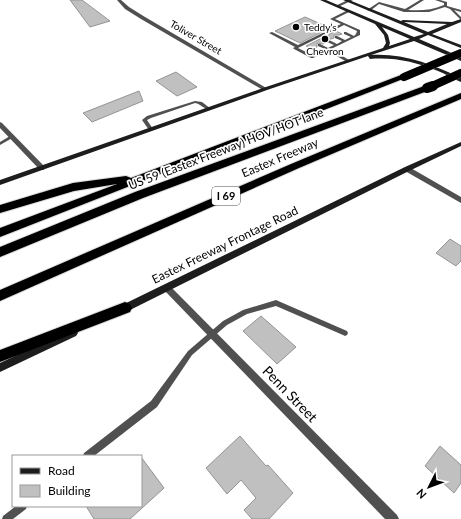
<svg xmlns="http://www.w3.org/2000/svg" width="461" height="519" viewBox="0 0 461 519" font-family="Lato,sans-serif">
<rect width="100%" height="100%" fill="#fff"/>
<g fill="#c0c0c0" stroke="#949494">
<polygon points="70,0 82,0 110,21 90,27"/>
<polygon points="305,17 330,28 300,43 275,31"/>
<polygon points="336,31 342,34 339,35 334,35 334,38 331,39 326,39 326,42 323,44 317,43 317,47 313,49 306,46"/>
<polygon points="176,72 197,87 177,96 156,81"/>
<polygon points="139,91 143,101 92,122 83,113"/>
<polygon points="450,239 461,246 461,261 456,266 436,253"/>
<polygon points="261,316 296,347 277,364 243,331"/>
<polygon points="240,436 266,466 268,465 293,493 269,519 252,519 244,510 256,498 241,480 227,494 206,468"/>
<polygon points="440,446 461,465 461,483 454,493 425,466"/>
<polygon points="141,457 164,488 130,519 94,519 86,506 141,506"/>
</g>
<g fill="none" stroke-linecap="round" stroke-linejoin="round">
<defs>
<g id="highway">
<polygon points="401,75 404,75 408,77 0,237 0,228 117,184 74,191 0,213 0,205 73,183 126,176 131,178"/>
<polygon points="427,85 430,86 431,88 430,90 143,198 0,257 0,247 135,192"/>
<polygon points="461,93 461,99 299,168 0,301 0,290 291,164"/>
<polygon points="125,302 130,304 132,308 130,312 0,362 0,350"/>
</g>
</defs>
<use href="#highway" stroke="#dbdbdb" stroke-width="2"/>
<g fill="#505050" fill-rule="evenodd">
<polygon points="348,0 353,0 338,7 335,6"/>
<path d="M420,0h4l-16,10c13,1 24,0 36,-5v-2l-9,-3h5l7,2v4l14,4v2l-7,-2 7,7v3l-11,-11 -5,-2 -16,5h-25l-25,-8 -9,7 -3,-1 12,-8 26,7z"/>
<path d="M348,10l2,1 -1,1 -14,7 25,11v5l-29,14 18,11v2h-2l-19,-11 -15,7h-2l-17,-9 -1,-1 2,-1 -26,-14 3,-1 26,13 43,-21 -11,-5zM344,25l13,6 -1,3 -2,2 -8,-4h-2v2l7,3 -6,3 -8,-4h-2v2l7,3 -5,3 -8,-4h-2v2l7,3 -6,3 -8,-4h-2v2l7,3 -13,6 -14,-7z"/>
<path d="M195,101l7,1 9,7v1c-6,0 -10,-6 -16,-7l-44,15 -4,2 6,9 -2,1h-2l-7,-10 5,-4z"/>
<polygon points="10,136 12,136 14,137 0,145 0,142"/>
<polygon points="276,300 347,331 348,333 347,335 345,336 343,335 276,306 247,314 227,325 192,355 157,407 94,456 83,456 84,453 151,401 188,351 223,321 243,310"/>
<polygon points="16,506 27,506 26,509 13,519 2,519 3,516"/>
</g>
<g fill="#505050" fill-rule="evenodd">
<polygon points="117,0 121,0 129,7 145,17 268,89 263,90 141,19 125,9"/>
<polygon points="0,122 2,123 44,166 44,170 40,170 0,128"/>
<polygon points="405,167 409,167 461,197 461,203 405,171"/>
<polygon points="167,285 170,286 397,515 399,519 385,519 164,290 163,288 164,286"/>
</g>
<g fill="#1d1d1d" fill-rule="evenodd">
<path d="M320,0h6l88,37 10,-3 -81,-34h6l52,21 2,-1 49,2 9,-3v3l-29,12 29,11v3l-33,-13 -9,4 42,18v4l-47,-20 -43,14c32,-2 61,9 90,23v4c-8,-3 -15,-8 -23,-11 -22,-9 -44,-14 -68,-12l-2,-3 -101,34 -267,95v-5l263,-92 120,-40 3,-5 -2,-8 -9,-11zM404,22l43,2 -19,8zM382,27l28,12 -21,7 1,-3 -2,-8z"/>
<polygon points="461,142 461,146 409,171 124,313 121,314 118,313 117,310 118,307 405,167"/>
<polygon points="73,329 76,330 78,333 76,336 0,372 0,363"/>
</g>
<use href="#highway" fill="#000" fill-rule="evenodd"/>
<defs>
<g id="highway-bridge-far1">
<polyline points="404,77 461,53"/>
<polyline points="430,87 461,73"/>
</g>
<polyline id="highway-bridge" points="427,88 433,86"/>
</defs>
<use href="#highway-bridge-far1" stroke="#dbdbdb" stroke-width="8" stroke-linecap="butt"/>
<use href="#highway-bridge" stroke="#dbdbdb" stroke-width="11" stroke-linecap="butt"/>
<use href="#highway-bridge-far1" stroke="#000" stroke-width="8"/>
<use href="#highway-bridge" stroke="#000" stroke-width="10"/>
</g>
<g fill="#000" stroke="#fff" stroke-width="1.5">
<circle cx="296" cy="27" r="4"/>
<circle cx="325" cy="39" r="4"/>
</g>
<g text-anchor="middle" stroke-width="3.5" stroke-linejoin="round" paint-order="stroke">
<g font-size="10" fill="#000" stroke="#fff" text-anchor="start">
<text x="304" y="31">Teddy’s</text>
<text x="325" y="55" text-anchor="middle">Chevron</text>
</g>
<g font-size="10" fill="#000" stroke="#fff">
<text transform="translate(196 37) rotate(30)" y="4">Toliver Street</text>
</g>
<rect fill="#fff" stroke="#4c4c4c" stroke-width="1" x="212" y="187" width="28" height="18" rx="3"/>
<g font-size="11" font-weight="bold" fill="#000">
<text x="226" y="200">I 69</text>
</g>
<g font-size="12" fill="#000" stroke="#fff">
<text transform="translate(226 149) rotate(-21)" y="4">US 59 (Eastex Freeway) HOV/HOT lane</text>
<text transform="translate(280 158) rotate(-23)" y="4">Eastex Freeway</text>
<text transform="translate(225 245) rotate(-26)" y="4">Eastex Freeway Frontage Road</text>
</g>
<g font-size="14" fill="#000" stroke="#fff">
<text transform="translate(290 394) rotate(46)" y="5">Penn Street</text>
</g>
</g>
<rect x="12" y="455" width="130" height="52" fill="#ffffff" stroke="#999999"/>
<rect x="20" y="468" width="20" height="6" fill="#1d1d1d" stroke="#999999"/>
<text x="48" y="475" font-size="12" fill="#000000">Road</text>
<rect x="20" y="485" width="20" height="12" fill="#c0c0c0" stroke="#999999"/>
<text x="48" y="495" font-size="12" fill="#000000">Building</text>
<g transform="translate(429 487) rotate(228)" stroke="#ffffff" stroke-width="3" paint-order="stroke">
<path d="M0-3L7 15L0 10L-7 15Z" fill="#000000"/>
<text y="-6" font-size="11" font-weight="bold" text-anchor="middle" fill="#000000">N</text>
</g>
</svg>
